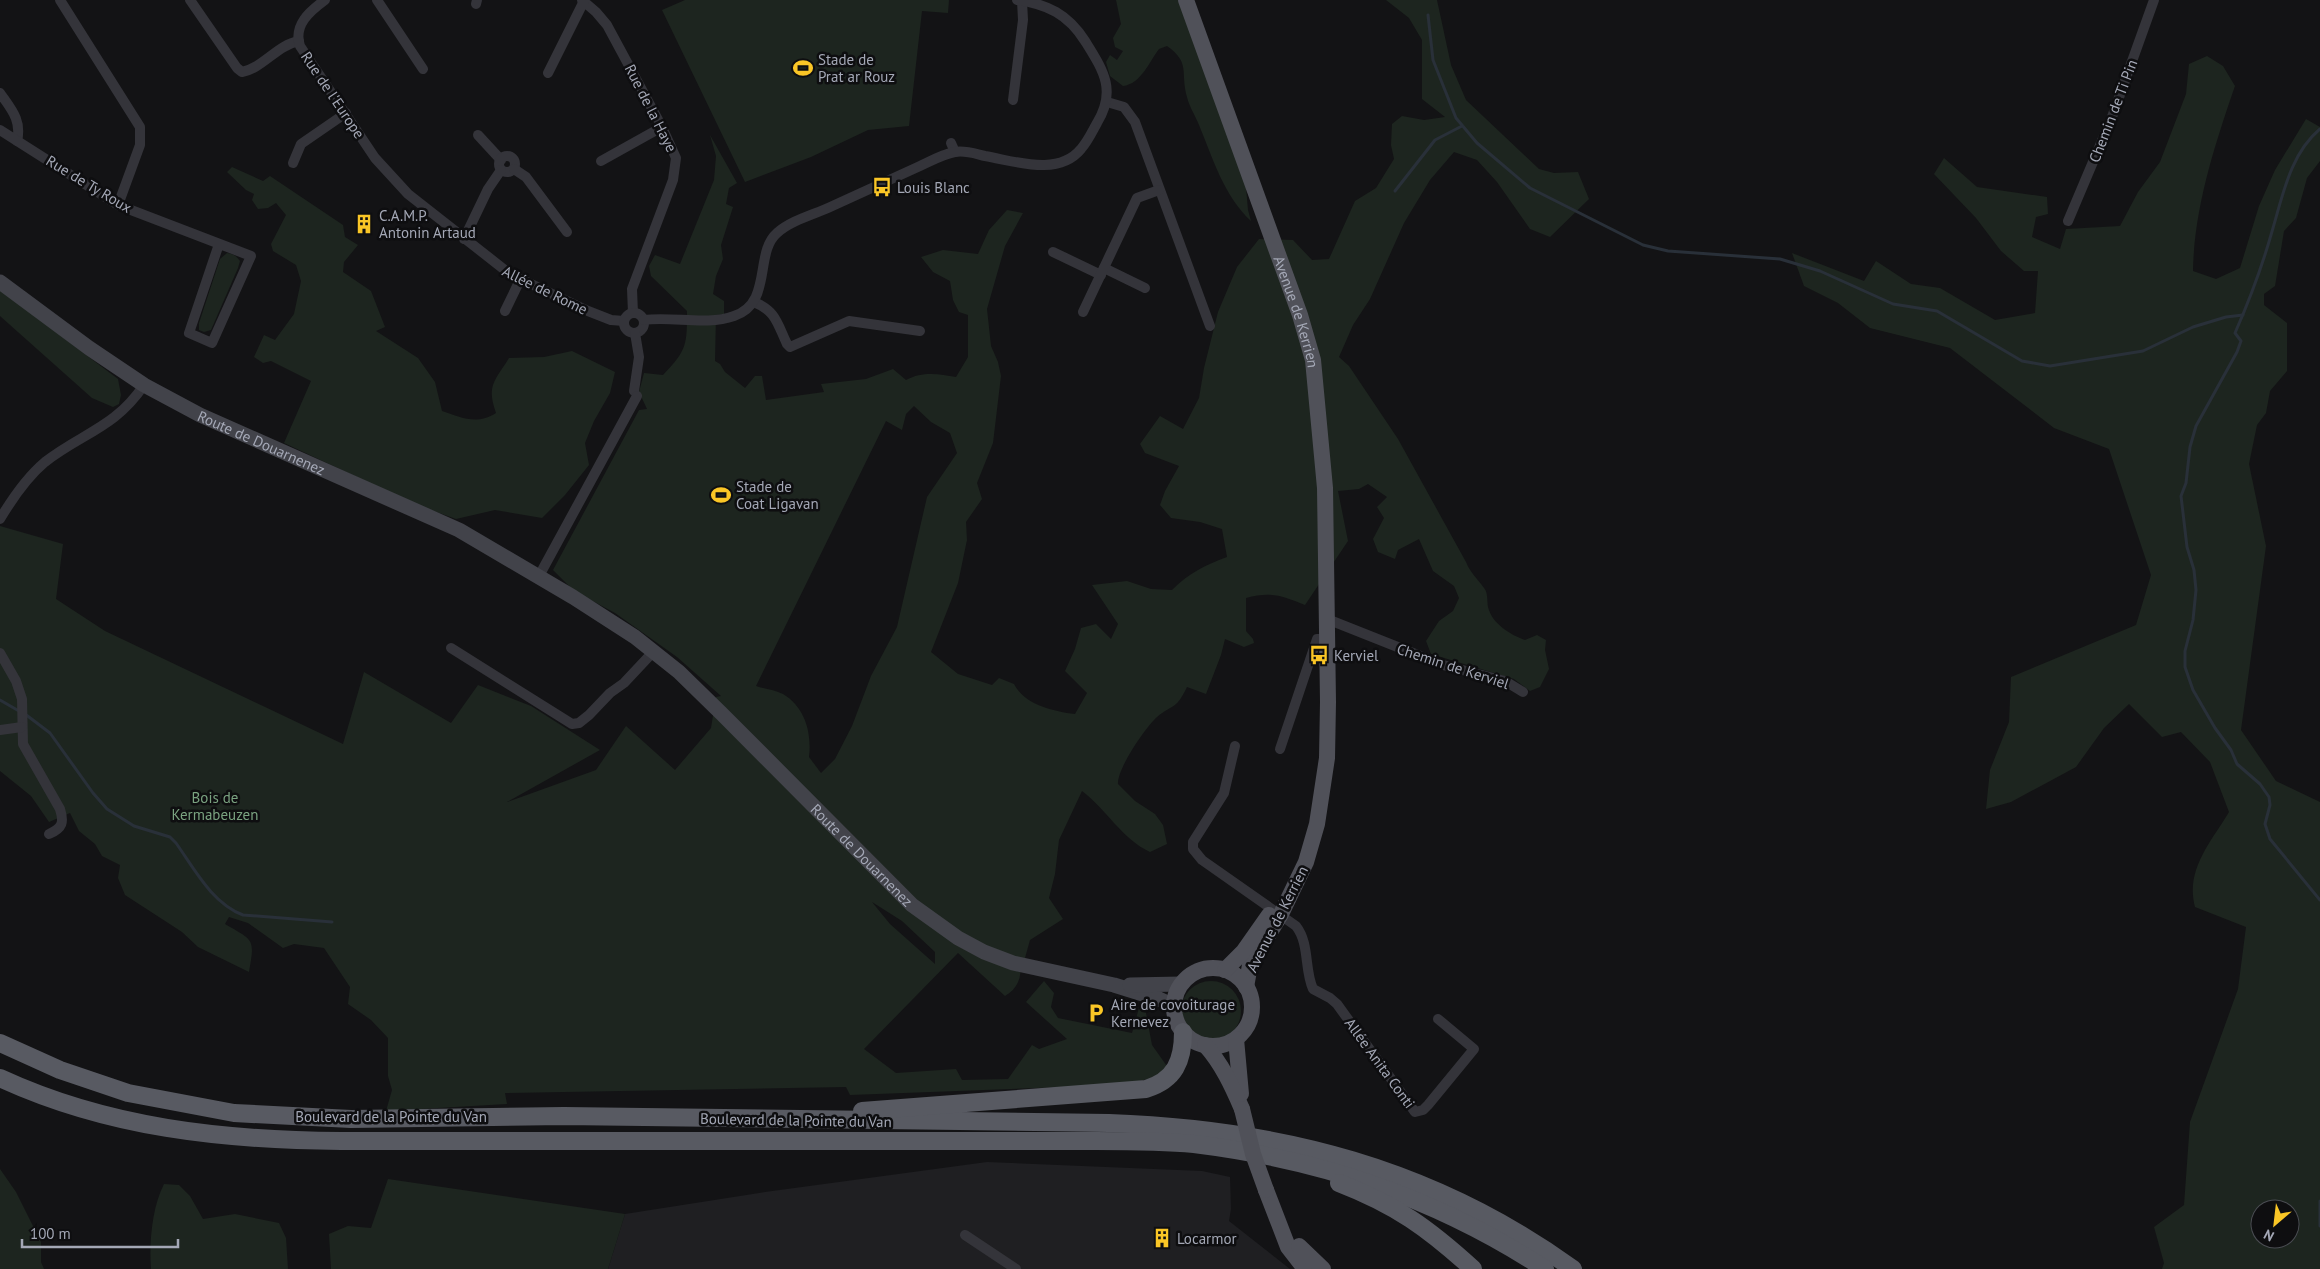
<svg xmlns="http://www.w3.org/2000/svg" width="2320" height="1269" font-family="'PT Sans',sans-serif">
  <rect width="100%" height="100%" fill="#131315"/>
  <!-- built -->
  <path fill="#1f1f22" d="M 987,1162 L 1202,1171 L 1230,1177 L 1231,1209 L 1229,1221 L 1290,1269 L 608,1269 L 625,1214 L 765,1192 Z"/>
  <!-- green -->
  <g fill="#1d251f" fill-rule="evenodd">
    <path d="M 685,0 L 949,0 L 948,13 L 922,11 L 909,126 L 868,130 L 811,157 L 745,182 L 662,10 Z"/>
    <path d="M 1116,0 L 1180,0 L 1245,176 L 1248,210 L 1251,221 C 1224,196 1213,159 1199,125 C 1195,115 1189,106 1187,97 C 1180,72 1191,63 1167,46 L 1159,49 C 1149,62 1141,84 1123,86 L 1110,76 L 1106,62 L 1110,55 L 1117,60 L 1123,51 L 1115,47 L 1113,38 L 1121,24 Z"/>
    <path d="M 1386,0 L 1437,0 L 1451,65 L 1466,100 L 1539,169 L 1554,173 L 1578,172 L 1589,199 L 1550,237 L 1530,229 L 1497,182 L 1477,160 L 1454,152 L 1430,180 L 1404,223 L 1370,299 L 1353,325 L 1339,357 L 1349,366 L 1398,439 L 1466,562 C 1471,574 1477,578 1484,588 C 1488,592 1487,601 1488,607 C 1492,624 1511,635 1525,640 L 1537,635 L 1546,640 L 1545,650 L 1549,669 L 1540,687 L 1530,691 L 1514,679 L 1431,654 L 1426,641 L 1439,621 L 1453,611 L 1459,598 L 1454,586 L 1433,571 L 1419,539 L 1398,550 L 1395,559 L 1378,552 L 1373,539 L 1384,518 L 1377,507 L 1387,497 L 1368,484 L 1359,489 L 1338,491 L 1348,541 L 1305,605 C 1282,596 1271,591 1246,598 L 1246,631 L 1253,639 L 1254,643 L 1244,647 L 1225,639 L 1221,655 L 1206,694 L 1187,687 C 1176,710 1174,703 1157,717 C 1145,728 1117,769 1118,784 L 1135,801 L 1155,814 L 1163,825 L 1167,844 L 1150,852 C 1122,839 1106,809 1082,791 L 1059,840 L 1055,874 L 1049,898 L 1063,919 L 1030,940 L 1025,958 L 1020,961 C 1022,976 1019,988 1005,996 L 958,953 L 864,1049 L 896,1073 L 956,1069 L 962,1080 L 1008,1079 L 1032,1045 L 1039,1049 L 1067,1039 L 1026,1002 L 1044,981 L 1054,993 L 1051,1007 L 1058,1018 L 1132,1033 L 1139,1008 L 1145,1008 L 1152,1045 L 1169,1069 C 1146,1084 1120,1084 1093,1086 L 850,1095 L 846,1087 L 505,1093 L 507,1104 L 386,1111 L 392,1090 L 388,1076 L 388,1038 L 371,1020 L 348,1004 L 350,987 L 324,948 L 294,944 L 283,948 L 248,923 L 229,917 L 225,924 C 254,941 255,938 249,972 L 198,947 L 182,932 L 125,895 L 118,878 L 120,865 L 102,856 L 95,844 L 79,831 L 70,813 L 49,822 L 31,796 L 0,771 L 0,526 L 63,544 L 56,599 L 105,631 L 343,744 L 364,672 L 451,723 L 478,685 L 531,706 L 600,750 L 507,802 L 596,770 L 626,726 L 675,770 L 711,728 L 716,697 L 721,696 L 677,657 L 615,613 L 574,591 L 553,570 L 639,410 L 647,409 L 639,392 L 644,373 L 663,375 C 687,350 687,345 687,311 L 651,276 L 649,266 L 655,255 L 680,264 L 714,180 L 716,156 L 710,135 L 737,183 L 729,188 L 726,204 L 733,207 L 721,245 L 723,259 L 716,276 L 713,294 L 724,301 L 724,314 L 716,315 L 715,361 L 720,364 L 725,372 L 745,388 L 755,376 L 762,376 L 766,400 L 824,392 L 821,384 L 866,379 L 893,369 L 906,380 C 923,371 939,374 956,377 L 968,357 L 968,315 L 959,312 L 953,300 L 950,281 L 933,272 L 921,257 L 943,250 L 978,254 L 989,230 L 1007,210 L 1023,213 L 1005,246 L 987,309 L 991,346 L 998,362 L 1001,376 L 993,443 L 977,483 L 982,499 L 966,522 L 967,540 L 958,583 L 931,652 L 958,674 L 992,685 L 999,678 L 1014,684 C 1025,705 1053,711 1075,714 L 1087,693 L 1065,671 L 1075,649 L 1081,628 L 1096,624 L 1111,639 L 1118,624 L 1092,585 L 1127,581 L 1151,589 L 1172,590 C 1189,573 1205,565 1227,557 L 1222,529 L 1200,522 L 1171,518 L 1160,505 L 1165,491 L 1179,466 L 1145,453 L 1140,444 L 1160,416 L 1183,429 L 1199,398 L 1204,368 L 1218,312 L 1237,267 L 1259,239 L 1293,240 L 1312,260 L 1329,259 L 1355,201 L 1376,188 L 1394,159 L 1391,145 L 1392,124 L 1402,116 L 1424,120 L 1445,117 L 1422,99 L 1422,40 L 1409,18 ZM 914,406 L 931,422 L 950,433 L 957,453 L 927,497 L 897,627 L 871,676 L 852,726 L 835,759 L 821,773 L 809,757 C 812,733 805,707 783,694 C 775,690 764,689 756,686 L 886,421 L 902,430 L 906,414 ZM 872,902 L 902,921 L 935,952 L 935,964 L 890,924 Z"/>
    <path d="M 2207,56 L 2223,66 L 2235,86 C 2215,144 2194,208 2193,271 L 2216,279 L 2240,268 L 2259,206 L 2275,170 L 2306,119 L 2320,127 L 2320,161 L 2307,178 L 2296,218 L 2284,231 L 2275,286 L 2264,294 L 2264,305 L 2287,323 L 2287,371 L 2270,391 L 2266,413 L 2257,425 L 2249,464 L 2266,546 L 2241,730 L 2276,781 L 2320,802 L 2320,1269 L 2162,1269 L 2164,1263 L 2154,1227 L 2184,1205 L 2190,1122 L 2238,989 L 2246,927 L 2195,907 C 2185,870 2211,842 2229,812 L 2210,762 L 2181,732 L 2162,737 L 2129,704 L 2104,728 L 2076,767 L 2011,802 L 1986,809 L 1990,770 L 2009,722 L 2011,677 L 2136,625 L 2151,575 L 2109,449 L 2054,428 L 1950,348 L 1870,328 L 1838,303 L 1804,286 L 1792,253 L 1864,281 L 1876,261 L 1911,284 L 1940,288 L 1995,320 L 2035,313 L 2038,271 L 2024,271 L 2001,251 L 1976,218 L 1934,174 L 1944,158 L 1977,187 L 2047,197 L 2048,214 L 2036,217 L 2032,237 L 2060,249 L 2066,229 L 2120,226 L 2138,192 L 2160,162 L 2186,94 L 2189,64 ZM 2260,1209 L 2290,1209 L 2290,1239 L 2260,1239 Z"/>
    <path d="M 232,167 L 263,181 L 270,176 L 343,225 L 345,237 L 358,245 L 344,262 L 343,272 L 371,291 L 385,327 L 376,331 L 418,358 L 435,382 L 442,411 C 462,418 477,425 496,413 C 486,385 495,381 509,358 L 544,357 L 572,351 L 615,372 L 610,393 L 594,421 L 585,443 L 589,465 L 565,495 L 542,518 L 495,510 L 456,519 L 417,505 L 284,443 L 311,381 L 271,361 L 263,363 L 254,357 L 264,335 L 275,340 L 294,314 L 301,281 L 296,265 L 273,251 L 271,244 L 286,215 L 276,203 L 268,208 L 258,209 L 252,200 L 254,194 L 246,190 L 227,172 Z"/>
    <path d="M 227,253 C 234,254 236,256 240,261 L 238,268 L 211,330 L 204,332 L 199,330 L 199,323 L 220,259 Z"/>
    <path d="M 0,290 L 118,379 L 121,395 L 119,404 L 113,407 L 92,398 L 0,316 Z"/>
    <circle cx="1211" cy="1011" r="30"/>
    <path d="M 0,1169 L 16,1192 L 41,1242 L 41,1262 L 44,1269 L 0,1269 Z"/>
    <path d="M 388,1179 L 625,1214 L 608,1269 L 331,1269 L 329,1234 L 348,1226 L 371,1228 Z"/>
    <path d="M 164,1184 L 179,1185 L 190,1196 L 203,1219 L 235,1214 L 279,1223 L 286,1238 L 288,1269 L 151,1269 C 149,1243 152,1207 164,1184 Z"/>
  </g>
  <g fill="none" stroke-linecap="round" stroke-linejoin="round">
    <!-- stream -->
    <g stroke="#293039" stroke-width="3">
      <path d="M 1428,15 L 1433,60 L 1456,118 L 1477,143 L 1530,188 L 1643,245 L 1668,251 L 1780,259 L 1820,271 L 1893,304 L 1937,311 L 2022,361 L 2050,366 L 2143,351 L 2193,327 L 2226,317 L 2243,315"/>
      <path d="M 2320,129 C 2291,153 2283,194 2273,228 C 2263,264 2250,299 2235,333 L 2241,341 L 2237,352 L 2196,426 L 2190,447 L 2186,483 L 2181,496 L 2187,547 L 2194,570 L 2196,590 L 2193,620 L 2185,651 L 2185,667 L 2193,690 L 2215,728 L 2231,750 L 2237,764 L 2260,784 L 2269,797 L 2270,805 L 2265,824 L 2270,839 L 2320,900"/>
      <path d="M 1395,191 L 1435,140 L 1462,126"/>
      <path d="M 0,700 L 19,711"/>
      <path d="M 25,714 L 50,733 L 93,793 L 107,809 L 134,826 L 170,837 L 176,843 C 195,870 212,903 243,915 L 332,922"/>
      <path d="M 2320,1226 L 2320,1201"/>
    </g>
    <!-- minor -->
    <g stroke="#34343a" stroke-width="10">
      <path d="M 60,0 L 140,127 L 140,145 L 118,205"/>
      <path d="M 190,0 L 237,68 L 242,72 C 263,68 277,45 299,41"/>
      <path d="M 325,0 C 310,11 293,25 300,46 L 375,158 L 408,194 L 510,274 L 588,311 L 611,320 L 624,321"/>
      <path d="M 377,0 L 423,69"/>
      <path d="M 582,0 L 596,12 L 607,25 L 662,127 L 676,158 L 673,180 L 632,289 L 633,313"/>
      <path d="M 476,4 L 477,0"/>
      <path d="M 548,73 L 584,1"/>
      <path d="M 0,93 C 11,109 22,120 17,141"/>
      <path d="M 1013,100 L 1023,20 L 1022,1"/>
      <path d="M 1107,102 L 1124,107 L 1135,122 L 1210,326"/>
      <path d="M 0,130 L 118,205 L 251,256 L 212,343 L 189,333 L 219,244"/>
      <path d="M 478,135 L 501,160"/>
      <path d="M 951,143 L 955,152"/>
      <circle cx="507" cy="164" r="8"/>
      <path d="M 601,161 L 662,127"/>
      <path d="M 293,163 L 301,144 L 346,113"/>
      <path d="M 514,169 L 526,177 L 567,232"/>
      <path d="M 2068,221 L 2112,117 L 2154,0"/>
      <path d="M 464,239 L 488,189 L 501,170"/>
      <path d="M 1053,252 L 1101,275"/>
      <path d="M 1104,268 L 1145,288"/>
      <path d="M 754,302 C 776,311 777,323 787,344 L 790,347 L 849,321 L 920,331"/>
      <path d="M 505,311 L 520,280"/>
      <path d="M 1083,312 L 1137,198 L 1159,190"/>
      <circle cx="634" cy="323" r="10"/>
      <path d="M 644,320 C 673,316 706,326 734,316 C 773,303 754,253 777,233 C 790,221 812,215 828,208 C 858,194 889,180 920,166 C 931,161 943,154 955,152 C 965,150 976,154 985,156 C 1015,161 1058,177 1081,149 C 1088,141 1092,132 1097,123 C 1117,90 1103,70 1085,41 C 1068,14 1047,4 1017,0"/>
      <path d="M 634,391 L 639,357 L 635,333"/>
      <path d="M 0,519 C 12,499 27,477 45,462 C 82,433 115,428 144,385"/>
      <path d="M 539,576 L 637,396"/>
      <path d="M 1327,619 L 1443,665 L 1505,681 L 1523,692"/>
      <path d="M 451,648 L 572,724 L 579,723 L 589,715 L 610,693 L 624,683 L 654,651"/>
      <path d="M 0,653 L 16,681 L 22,699 L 23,744 L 60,809 C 64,822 63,828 49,834"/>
      <path d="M 0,730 L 22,727"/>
      <path d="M 1235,746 L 1224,793 L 1193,842 L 1193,849 L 1202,860 L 1296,926 C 1310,944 1304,969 1313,989 L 1330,998 L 1337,1004 L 1415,1112 L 1423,1110 L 1428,1105 L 1474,1049 L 1438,1019"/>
      <path d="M 1280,749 L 1317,639 L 1327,639"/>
      <path d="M 965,1235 L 1016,1269"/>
    </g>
    <!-- secondary -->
    <g stroke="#42434a" stroke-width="15">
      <path id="s1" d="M 0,282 L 89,348 L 144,385 L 200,415 L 459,530 L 573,597 L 635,637 L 679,672 L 722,714 L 912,905 L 958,938 L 984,952 L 1013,963 L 1114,985 L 1159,999 L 1174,1006"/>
      <path d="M 1130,985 L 1181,984"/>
    </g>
    <!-- primary -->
    <g stroke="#505159" stroke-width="16">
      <path id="s2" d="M 1186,0 L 1300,315 L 1313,360 L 1325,488 L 1328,702 L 1327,758 L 1317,824 L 1306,862 L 1281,914 L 1250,965 L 1246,987"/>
      <circle cx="1213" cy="1007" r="39"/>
      <path d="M 1225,970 L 1243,952 L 1269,915"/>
      <path d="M 1236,1039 L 1241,1094"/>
      <path d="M 1205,1045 C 1222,1064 1232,1086 1242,1109"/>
      <path d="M 1266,1190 L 1288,1247 L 1305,1269"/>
      <path d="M 1299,1246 L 1323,1269"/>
    </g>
    <!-- trunk -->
    <g stroke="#585a62" stroke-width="18">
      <path d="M 0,1043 L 60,1070 L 128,1093 L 234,1113 L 351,1119 L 564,1116 L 1109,1123 C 1280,1129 1433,1168 1573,1269"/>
      <path d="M 0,1078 C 108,1128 223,1140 341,1141 L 1096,1141 C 1129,1141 1162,1141 1194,1144 C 1323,1160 1436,1198 1545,1269"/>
      <path d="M 862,1111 L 1146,1089 C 1175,1080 1183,1061 1183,1032"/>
      <path d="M 1339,1183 C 1396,1205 1428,1228 1473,1269"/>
    </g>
    <!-- primary-bridge -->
    <path stroke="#505159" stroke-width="16" d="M 1242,1109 L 1253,1154 L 1266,1190"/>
  </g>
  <!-- icons -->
  <defs>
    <symbol id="stadium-bare" viewBox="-9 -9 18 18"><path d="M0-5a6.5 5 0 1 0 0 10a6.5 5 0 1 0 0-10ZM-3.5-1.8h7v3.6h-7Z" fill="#fac626" stroke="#0e0e10" stroke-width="2.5" paint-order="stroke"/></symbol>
    <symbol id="bus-bare" viewBox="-9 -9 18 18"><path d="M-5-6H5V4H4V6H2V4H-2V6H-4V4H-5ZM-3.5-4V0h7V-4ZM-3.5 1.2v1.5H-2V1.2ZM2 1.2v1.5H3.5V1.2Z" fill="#fac626" stroke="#0e0e10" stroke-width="2.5" paint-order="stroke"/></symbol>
    <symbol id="building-bare" viewBox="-9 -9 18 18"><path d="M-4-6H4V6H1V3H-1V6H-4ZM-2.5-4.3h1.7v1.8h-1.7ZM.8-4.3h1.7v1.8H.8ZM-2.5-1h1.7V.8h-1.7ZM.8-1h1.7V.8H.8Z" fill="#fac626" stroke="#0e0e10" stroke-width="2.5" paint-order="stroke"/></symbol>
    <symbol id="parking-bare" viewBox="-9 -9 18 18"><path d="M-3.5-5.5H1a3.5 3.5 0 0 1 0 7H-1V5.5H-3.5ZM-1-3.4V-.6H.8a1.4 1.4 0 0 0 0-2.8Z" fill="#fac626" stroke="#0e0e10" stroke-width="2.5" paint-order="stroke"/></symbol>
  </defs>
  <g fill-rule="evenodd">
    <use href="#stadium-bare" x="789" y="54" width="28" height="28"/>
    <use href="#bus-bare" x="868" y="173" width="28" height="28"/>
    <use href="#building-bare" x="350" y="210" width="28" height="28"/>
    <use href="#stadium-bare" x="707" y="481" width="28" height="28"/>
    <use href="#bus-bare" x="1305" y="641" width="28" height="28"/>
    <use href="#parking-bare" x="1082" y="999" width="28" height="28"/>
    <use href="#building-bare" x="1148" y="1224" width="28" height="28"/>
  </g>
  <g text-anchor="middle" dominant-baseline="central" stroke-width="5" stroke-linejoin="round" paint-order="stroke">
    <!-- poi labels -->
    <g font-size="15" fill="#a4a8b6" stroke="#0e0e10" text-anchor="start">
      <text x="818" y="59">Stade de<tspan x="818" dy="17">Prat ar Rouz</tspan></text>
      <text x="897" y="187">Louis Blanc</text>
      <text x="379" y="215">C.A.M.P.<tspan x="379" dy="17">Antonin Artaud</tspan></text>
      <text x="736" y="486">Stade de<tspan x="736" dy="17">Coat Ligavan</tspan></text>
      <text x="1334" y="655">Kerviel</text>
      <text x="1111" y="1004">Aire de covoiturage<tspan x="1111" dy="17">Kernevez</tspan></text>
      <text x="1177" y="1238">Locarmor</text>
    </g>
    <!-- street labels -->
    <g font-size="15" fill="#a4a8b6" stroke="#0e0e10">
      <text transform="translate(333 95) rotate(56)">Rue de l'Europe</text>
      <text transform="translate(651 108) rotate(63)">Rue de la Haye</text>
      <text transform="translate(2113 111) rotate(-69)">Chemin de Ti Pin</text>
      <text transform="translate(89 184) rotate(31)">Rue de Ty Roux</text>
      <text transform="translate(545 290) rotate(26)">Allée de Rome</text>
      <text stroke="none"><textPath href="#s2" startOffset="331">Avenue de Kerrien</textPath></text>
      <text stroke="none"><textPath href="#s1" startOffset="308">Route de Douarnenez</textPath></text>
      <text transform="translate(1453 666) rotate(18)">Chemin de Kerviel</text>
      <text stroke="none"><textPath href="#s1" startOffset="1045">Route de Douarnenez</textPath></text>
      <text transform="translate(1277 919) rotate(-63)">Avenue de Kerrien</text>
      <text transform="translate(1380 1063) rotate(54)">Allée Anita Conti</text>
      <text x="391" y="1116">Boulevard de la Pointe du Van</text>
      <text transform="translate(796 1120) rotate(1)">Boulevard de la Pointe du Van</text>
    </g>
    <!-- park labels -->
    <g font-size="15" fill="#7aa280" stroke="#0e0e10">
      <text x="215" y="797">Bois de<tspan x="215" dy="17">Kermabeuzen</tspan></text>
    </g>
  </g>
  <!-- north arrow -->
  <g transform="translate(2275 1224) rotate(208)"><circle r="24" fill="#0e0e10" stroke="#4a4c52"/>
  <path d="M0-4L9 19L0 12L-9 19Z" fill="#fac626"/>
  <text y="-8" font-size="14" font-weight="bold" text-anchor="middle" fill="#a4a8b6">N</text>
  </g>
  <!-- scale -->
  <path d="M22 1239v8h156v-8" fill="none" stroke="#a4a8b6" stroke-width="2.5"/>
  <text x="30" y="1239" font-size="15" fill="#a4a8b6" stroke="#0e0e10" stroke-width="4" paint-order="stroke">100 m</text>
</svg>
